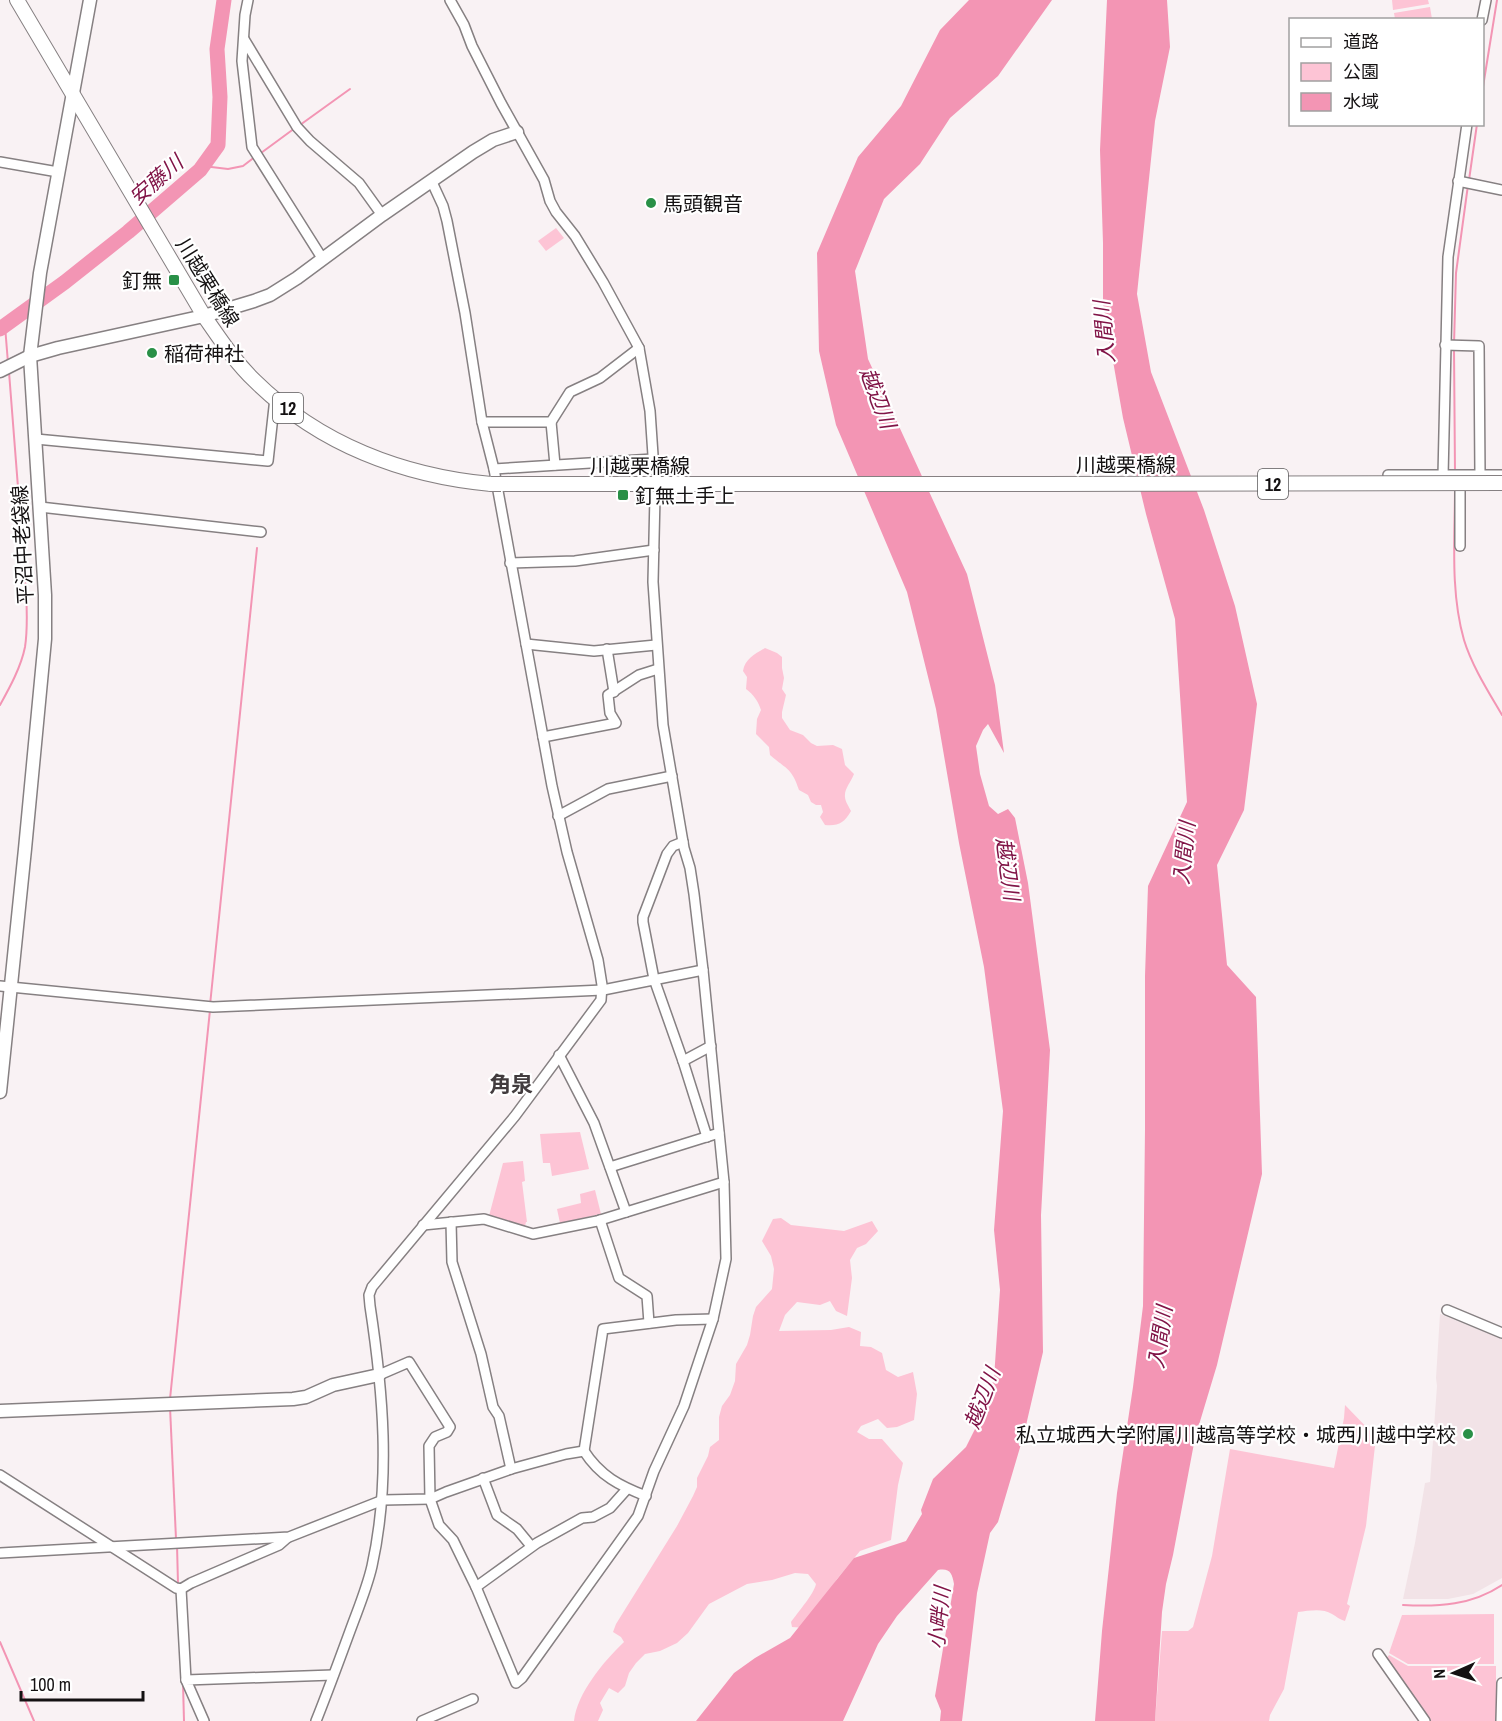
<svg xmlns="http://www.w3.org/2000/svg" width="1502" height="1721" font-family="'Archivo Narrow','Noto Sans JP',sans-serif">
  <rect width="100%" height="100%" fill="#f9f2f4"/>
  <!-- built -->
  <path fill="#f2e3e7" d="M 1440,1314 L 1502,1339 L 1502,1578 L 1473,1594 L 1448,1599 L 1403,1599 L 1415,1543 L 1425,1483 L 1430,1482 L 1437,1386 L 1436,1378 Z"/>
  <!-- green -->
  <g fill="#fdc4d5">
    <path d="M 1392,0 L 1428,0 L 1429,4 L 1393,10 Z"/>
    <path d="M 1430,7 L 1432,19 L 1395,19 L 1394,13 Z"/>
    <path d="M 556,228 L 564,238 L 546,251 L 538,241 Z"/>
    <path d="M 765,648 L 777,653 L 782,657 L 782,668 L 784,678 L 782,689 L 786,695 L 782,712 L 782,718 L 790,730 L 803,735 L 811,743 L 817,746 L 833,745 L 842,749 L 845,765 L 854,774 C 851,782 844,789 845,797 C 845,801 849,807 851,811 C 844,823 839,826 825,825 L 820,817 L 823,812 L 821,805 L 816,805 L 811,802 L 808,795 L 799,790 C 792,768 786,769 770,755 L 769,747 L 756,734 L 757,719 L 761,710 C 758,701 754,695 746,689 L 747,677 L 743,671 C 745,659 755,654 765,648 Z"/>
    <path d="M 580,1132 L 589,1169 L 552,1176 L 550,1163 L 543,1163 L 540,1134 Z"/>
    <path d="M 523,1161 L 525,1181 L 522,1182 L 527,1222 L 526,1222 L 525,1226 L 489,1216 L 503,1163 Z"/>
    <path d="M 595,1190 L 601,1214 L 560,1223 L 557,1209 L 581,1203 L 580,1194 Z"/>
    <path d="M 781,1218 L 791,1225 L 844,1231 L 872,1221 L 878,1231 L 866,1244 L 857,1248 L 850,1260 L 852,1278 L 847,1316 L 836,1311 L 830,1301 L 820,1305 L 797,1302 L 785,1315 L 779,1331 L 831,1330 L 849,1327 L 861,1332 L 860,1346 L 871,1347 L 882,1353 L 886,1370 L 898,1377 L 913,1372 L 917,1394 L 914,1420 L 897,1427 L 887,1428 L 878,1419 L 861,1426 L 857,1432 L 869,1439 L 882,1439 L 903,1463 L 898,1485 L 891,1540 L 860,1551 L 837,1579 L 806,1628 L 792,1627 L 791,1622 C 798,1612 814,1594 816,1584 L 808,1574 L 795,1573 L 772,1580 L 747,1584 L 709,1604 L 688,1633 L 677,1643 L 660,1651 L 645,1654 L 636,1663 L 629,1673 L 625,1686 L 618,1693 L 609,1688 L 600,1703 L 603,1710 L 598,1721 L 574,1721 C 577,1693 604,1661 624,1642 L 621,1637 L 613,1632 L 616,1624 L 677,1526 L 693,1496 L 697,1487 L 697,1478 L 708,1456 L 710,1447 L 719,1440 L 719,1417 L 722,1406 L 730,1395 L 735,1381 L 736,1364 L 747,1345 L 750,1335 L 753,1316 L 756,1307 L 772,1289 L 774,1269 L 771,1256 L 762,1241 L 773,1219 Z"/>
    <path d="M 1345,1405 L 1376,1437 L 1366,1526 L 1347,1604 L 1350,1606 L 1345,1621 C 1339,1619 1337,1617 1332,1614 C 1322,1608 1309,1611 1298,1612 L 1284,1689 L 1270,1715 L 1269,1721 L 1155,1721 L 1162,1631 L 1188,1631 L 1193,1627 L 1212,1556 L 1230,1449 L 1334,1468 L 1344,1418 Z"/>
    <path d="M 1494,1614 L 1494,1664 L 1408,1664 L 1389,1653 L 1402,1615 Z"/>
    <path d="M 1389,1655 L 1408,1666 L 1496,1666 L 1496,1721 L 1429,1721 L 1386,1659 Z"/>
  </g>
  <!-- water -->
  <g fill="#f395b4">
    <path d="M 969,0 L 1052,0 L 998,76 L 950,118 L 920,164 L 884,199 L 855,271 L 868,359 L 967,574 L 995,685 L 1004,753 L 988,724 L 983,730 L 976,746 L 980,774 L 989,806 L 998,814 L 1008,809 L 1015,818 L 1028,883 L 1050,1050 L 1041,1215 L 1043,1352 L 1024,1434 L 998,1522 L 990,1533 L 977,1593 L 962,1721 L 940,1721 L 941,1711 L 935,1696 L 954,1584 C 952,1573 950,1568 938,1570 L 897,1616 L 878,1644 L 843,1721 L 696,1721 L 734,1673 L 755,1658 L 790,1638 L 854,1558 L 906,1541 L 922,1514 L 921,1510 L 933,1479 L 966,1447 L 981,1417 L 994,1378 L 1000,1290 L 994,1230 L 1003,1111 L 984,967 L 959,843 L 936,709 L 907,592 L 836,425 L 819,351 L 817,253 L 858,157 L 901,106 L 940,30 Z"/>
    <path d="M 1107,0 L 1167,0 L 1170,47 L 1155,121 L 1137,294 L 1151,372 L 1204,510 L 1235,606 L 1257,704 L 1244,810 L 1217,865 L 1227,965 L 1256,997 L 1262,1174 L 1217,1365 L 1195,1438 L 1173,1555 L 1166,1584 L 1162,1612 L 1155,1721 L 1095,1721 L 1102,1631 L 1117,1493 L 1133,1387 L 1143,1306 L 1145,1129 L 1145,976 L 1148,886 L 1187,802 L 1175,619 L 1146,514 L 1123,418 L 1103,304 L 1103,243 L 1100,150 Z"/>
  </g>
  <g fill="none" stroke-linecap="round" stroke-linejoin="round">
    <!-- stream -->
    <g stroke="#f395b4" stroke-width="2">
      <path d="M 1482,93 L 1497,0"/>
      <path d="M 300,125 L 350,89"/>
      <path d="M 261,153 L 295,128"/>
      <path d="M 203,166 L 228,169 L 243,166 L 256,156"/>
      <path d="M 1469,180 L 1477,124"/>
      <path d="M 5,326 L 8,363"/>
      <path d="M 1454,344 L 1456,273 L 1468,185"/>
      <path d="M 1454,349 L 1455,473"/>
      <path d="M 1455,487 C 1455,538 1450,591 1464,640 C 1472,666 1488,691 1502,715"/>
      <path d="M 0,705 C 10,687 21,667 25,647 C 28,628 27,609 26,590 L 9,372"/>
      <path d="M 210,1005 L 257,548"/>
      <path d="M 170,1399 L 210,1010"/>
      <path d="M 170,1407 L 176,1539"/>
      <path d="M 177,1545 L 178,1584"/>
      <path d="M 1403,1605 C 1439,1607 1472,1605 1502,1585"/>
      <path d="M 0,1642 L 34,1721"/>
      <path d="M 183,1683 L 184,1721"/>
    </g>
    <!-- river -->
    <path stroke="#f395b4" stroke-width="15" d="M 0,329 L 65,282 L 128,232 L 200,170 L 218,145 L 220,97 L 217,49 L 224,0"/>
    <defs>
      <g id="street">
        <path d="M 248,0 L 245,15 L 242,61 L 252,147 L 322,258"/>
        <path d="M 450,0 L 464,25 L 472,46 L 501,103 L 544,180 L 550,201 L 556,212 L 575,236 L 603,282 L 639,348 L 650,411 L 654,470"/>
        <path d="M 1482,20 L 1486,0"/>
        <path d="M 244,39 L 297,127 L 310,141 L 359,183 L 382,215"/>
        <path d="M 0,162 L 58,172"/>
        <path d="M 1458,181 L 1502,190"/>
        <path d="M 1445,345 L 1479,346 L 1480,475"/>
        <path d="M 482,422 L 551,422 L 570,392 L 600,378 L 639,348"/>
        <path d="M 551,422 L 555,465"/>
        <path d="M 36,439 L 268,461 L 275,398"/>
        <path d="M 494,469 L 653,459"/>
        <path d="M 1388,475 L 1502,475"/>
        <path d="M 1443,476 L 1448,257 L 1467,124"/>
        <path d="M 40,507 L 261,532"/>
        <path d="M 1460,546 L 1460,478"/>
        <path d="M 510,563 L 575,561 L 654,550"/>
        <path d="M 526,644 L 594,651 L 656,645"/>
        <path d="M 607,649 L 614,692"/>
        <path d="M 543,737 L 616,723 L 610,713 L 608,695 L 639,675 L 658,669"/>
        <path d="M 558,816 L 608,789 L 672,776"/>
        <path d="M 683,842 L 673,846 L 667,854 L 643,917 L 643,922 L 654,979 L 683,1061 L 707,1137"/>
        <path d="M 0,986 L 213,1007 L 603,990 L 703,970"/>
        <path d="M 559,1055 L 594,1123 L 626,1212"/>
        <path d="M 683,1061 L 711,1046"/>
        <path d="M 610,1167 L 719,1133"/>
        <path d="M 600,1220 L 619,1278 L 647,1296 L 649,1323"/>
        <path d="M 451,1222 L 452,1262 L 481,1354 L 493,1407 L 499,1416 L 511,1469"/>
        <path d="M 423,1225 L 484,1219 L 533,1234 L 597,1221 L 724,1182"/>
        <path d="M 1447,1310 L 1502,1333"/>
        <path d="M 379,1375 L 409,1362 L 450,1427 L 447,1432 L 435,1437 L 429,1446 L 430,1499 L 439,1525 L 453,1540 L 476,1587 L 516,1683 L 522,1678 L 638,1516 L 654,1471 L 684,1406 L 713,1319 L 726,1259 L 724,1182 L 703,970 L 694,894 L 690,868 L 684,848 L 663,725 L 653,582 L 655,496"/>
        <path d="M 584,1451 L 603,1329 L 676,1320 L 713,1319"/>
        <path d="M 0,1475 L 176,1588 L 181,1589"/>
        <path d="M 483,1478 L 497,1515 L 517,1529 L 531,1546"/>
        <path d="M 0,1553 L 289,1537 L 383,1500 L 430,1499 L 446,1492 L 511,1469 L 566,1454 L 584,1451 C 600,1476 620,1486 646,1496"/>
        <path d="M 476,1587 L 537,1543 L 582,1518 L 593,1517 L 610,1508 L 627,1489"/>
        <path d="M 181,1589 L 191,1583 L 279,1545 L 287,1538"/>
        <path d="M 181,1589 L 186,1680"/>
        <path d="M 1378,1654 L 1425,1721"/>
        <path d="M 204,1721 L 186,1680 L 333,1675"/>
        <path d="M 316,1721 C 328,1691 339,1661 350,1631 C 358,1609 367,1588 372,1566 C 391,1480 383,1391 370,1306 L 369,1295 L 372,1287 L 515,1116 L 601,1000 L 602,985 L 598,960 L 567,852 L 552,786 L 494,469 L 482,422 L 465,313 L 447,221 L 443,206 L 431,180"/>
        <path d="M 422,1721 L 473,1699"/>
        <path d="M 1501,1721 L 1502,1683"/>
      </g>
      <g id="secondary">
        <path d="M 0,371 L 30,356 L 58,348 L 204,316 L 254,301 L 270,295 L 297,278 L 382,215 L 473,152 L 493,140 L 517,132"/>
        <path d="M 0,1092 L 25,849 L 45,639 L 45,595 L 30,356 L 40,273 L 90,0"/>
        <path d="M 0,1411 L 293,1399 L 306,1397 L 333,1385 L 379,1375"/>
      </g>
      <g id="primary">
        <path d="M 17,0 L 204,316 C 220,339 235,362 255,381 C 319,444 403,476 491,484"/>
        <path d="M 501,484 L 1044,484"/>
      </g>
    </defs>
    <!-- street casing -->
    <use href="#street" stroke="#868082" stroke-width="12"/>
    <!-- secondary casing -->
    <use href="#secondary" stroke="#868082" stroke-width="15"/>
    <!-- primary casing -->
    <use href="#primary" stroke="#868082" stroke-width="16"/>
    <!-- street -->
    <use href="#street" stroke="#fff" stroke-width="9"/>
    <!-- secondary -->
    <use href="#secondary" stroke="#fff" stroke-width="12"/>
    <!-- primary -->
    <use href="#primary" stroke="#fff" stroke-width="14"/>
    <defs>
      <g id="primary-bridge">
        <path d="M 491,484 L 501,484"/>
        <path d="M 1044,484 L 1502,483"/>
      </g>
    </defs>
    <!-- primary-bridge casing -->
    <use href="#primary-bridge" stroke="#868082" stroke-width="16" stroke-linecap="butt"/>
    <!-- primary-bridge -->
    <use href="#primary-bridge" stroke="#fff" stroke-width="14"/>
  </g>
  <!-- markers -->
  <g fill="#299047" stroke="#fff" stroke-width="2">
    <circle cx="651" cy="203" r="6"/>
    <rect x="168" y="274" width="12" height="12" rx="3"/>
    <circle cx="152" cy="353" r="6"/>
    <rect x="617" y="489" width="12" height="12" rx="3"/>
    <circle cx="1468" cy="1434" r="6"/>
  </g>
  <g text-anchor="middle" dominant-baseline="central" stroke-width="4.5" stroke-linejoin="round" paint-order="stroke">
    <!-- shield labels -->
    <g fill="#fff" stroke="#5a5859" stroke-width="1.5">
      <rect x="273" y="393" width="30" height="30" rx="4.5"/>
      <rect x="1258" y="469" width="30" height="30" rx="4.5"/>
    </g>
    <g font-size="18" font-weight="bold" fill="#141112">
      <text x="288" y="408">12</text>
      <text x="1273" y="484">12</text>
    </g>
    <!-- poi labels -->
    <g font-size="20" fill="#141112" stroke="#fff" text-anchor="start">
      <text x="663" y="203">馬頭観音</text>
      <text x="162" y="280" text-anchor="end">釘無</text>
      <text x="164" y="353">稲荷神社</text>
      <text x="635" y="495">釘無土手上</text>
      <text x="1456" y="1434" text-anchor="end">私立城西大学附属川越高等学校・城西川越中学校</text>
    </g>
    <!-- street labels -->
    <g font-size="20" fill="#141112" stroke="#fff">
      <text transform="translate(208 282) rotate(58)">川越栗橋線</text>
      <text x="1126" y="464">川越栗橋線</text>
      <text x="640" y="465">川越栗橋線</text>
      <text transform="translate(22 545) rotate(-93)">平沼中老袋線</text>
    </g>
    <!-- water labels -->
    <g font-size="21" font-style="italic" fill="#811447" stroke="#fff">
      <text transform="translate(156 180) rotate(-41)">安藤川</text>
      <text transform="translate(1104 332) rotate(-95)">入間川</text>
      <text transform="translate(878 398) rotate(69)">越辺川</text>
      <text transform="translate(1184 853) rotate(-84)">入間川</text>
      <text transform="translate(1008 869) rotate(82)">越辺川</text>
      <text transform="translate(1160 1337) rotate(-82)">入間川</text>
      <text transform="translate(982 1398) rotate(-69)">越辺川</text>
      <text transform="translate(939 1618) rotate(-84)">小畔川</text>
    </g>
    <!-- quarter labels -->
    <g font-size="22" font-weight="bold" fill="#423c3e" stroke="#fff">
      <text x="511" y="1084">角泉</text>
    </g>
  </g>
  <!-- legend -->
  <rect x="1289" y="18" width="195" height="108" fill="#ffffff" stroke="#a1a0a0" stroke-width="1.5"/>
  <rect x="1301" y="38" width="30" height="9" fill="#ffffff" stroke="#a1a0a0" stroke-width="1.5"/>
  <text x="1343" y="48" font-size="18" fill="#141112">道路</text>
  <rect x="1301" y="63" width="30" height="18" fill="#fdc4d5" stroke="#a1a0a0" stroke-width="1.5"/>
  <text x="1343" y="78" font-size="18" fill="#141112">公園</text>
  <rect x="1301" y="93" width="30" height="18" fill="#f395b4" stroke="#a1a0a0" stroke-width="1.5"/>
  <text x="1343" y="108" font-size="18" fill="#141112">水域</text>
  <!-- north arrow -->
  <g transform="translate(1454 1673) rotate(267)" stroke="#ffffff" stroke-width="4.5" paint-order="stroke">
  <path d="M0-4.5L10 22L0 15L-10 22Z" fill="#141112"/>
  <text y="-9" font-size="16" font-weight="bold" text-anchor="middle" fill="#141112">N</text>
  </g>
  <!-- scale -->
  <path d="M21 1691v9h122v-9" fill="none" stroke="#141112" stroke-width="3"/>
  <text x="30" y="1691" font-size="18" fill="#141112" stroke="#ffffff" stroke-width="4.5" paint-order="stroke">100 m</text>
</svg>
